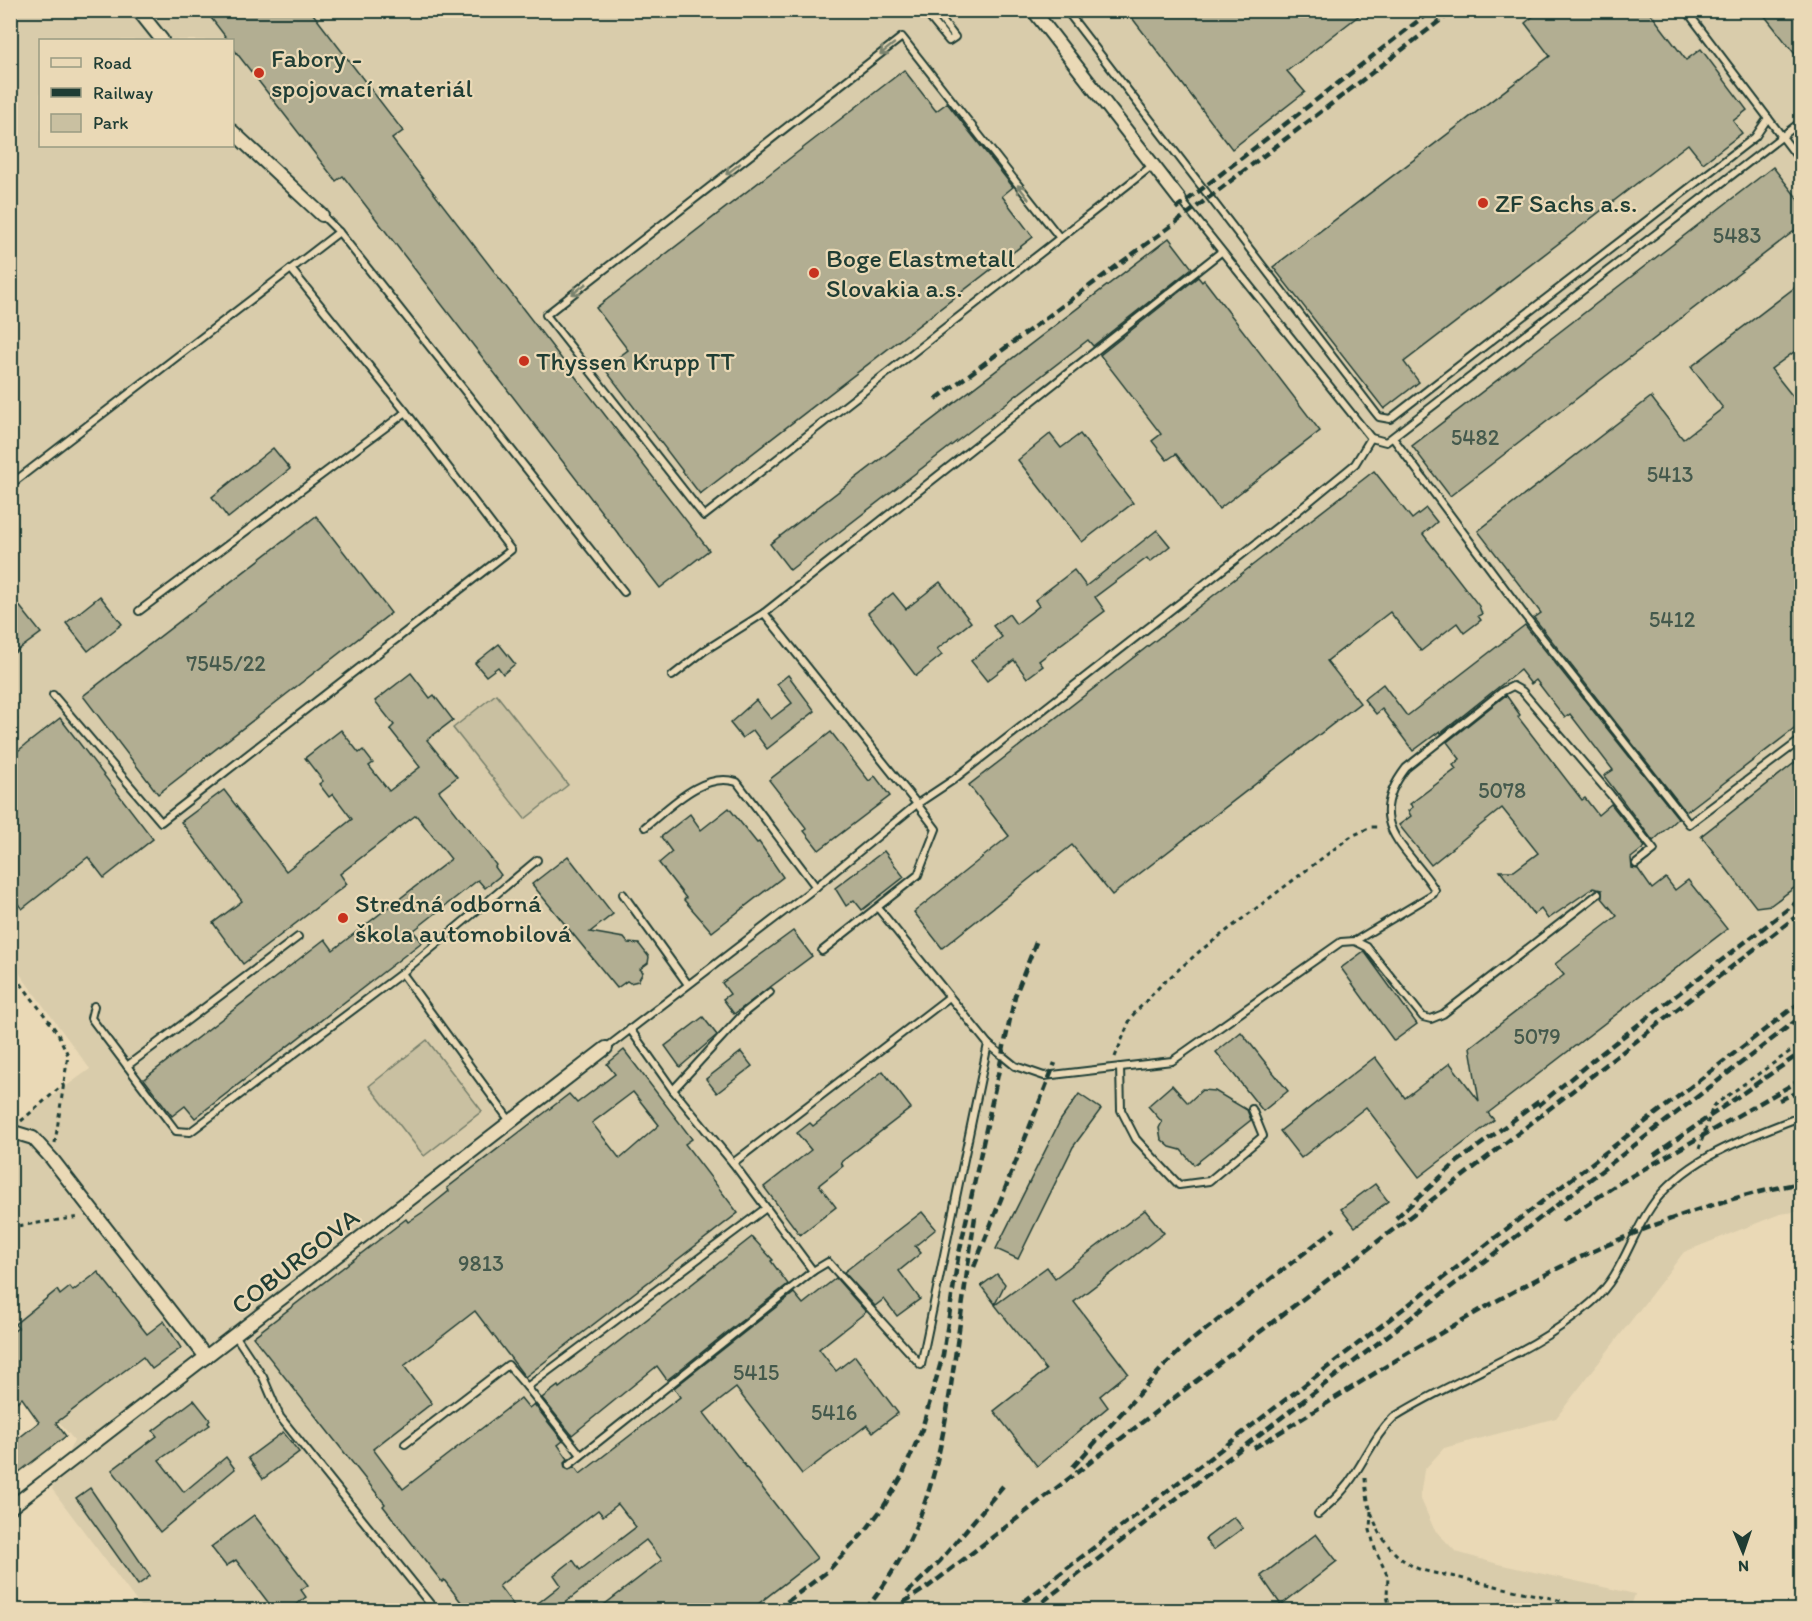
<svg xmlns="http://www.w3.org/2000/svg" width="1812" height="1621" font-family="Itim,sans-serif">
  <rect width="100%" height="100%" fill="#ead9b6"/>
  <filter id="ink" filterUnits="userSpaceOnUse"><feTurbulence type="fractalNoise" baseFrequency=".0167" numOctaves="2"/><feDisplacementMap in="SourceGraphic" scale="12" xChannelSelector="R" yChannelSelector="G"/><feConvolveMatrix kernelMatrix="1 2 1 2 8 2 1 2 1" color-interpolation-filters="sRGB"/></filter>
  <g filter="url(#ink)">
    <!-- built -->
    <path fill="#d9ccab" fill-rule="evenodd" d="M 11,11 L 1801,11 L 1801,1211 L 1780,1214 L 1684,1252 L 1556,1418 L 1444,1448 L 1424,1470 L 1420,1497 L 1434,1529 L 1456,1552 L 1498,1564 L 1635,1594 L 1630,1610 L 143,1610 L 52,1489 L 74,1440 L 11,1365 L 11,1126 L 90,1069 L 11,962 ZM 40,40 L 232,40 L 232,146 L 40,146 Z"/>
    <!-- green -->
    <g fill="#c9c0a1" stroke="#747e6a" stroke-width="1.5">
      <path d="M 496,694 L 568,785 L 525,819 L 453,728 Z"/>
      <path d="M 427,1040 L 482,1111 L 424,1156 L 369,1086 Z"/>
    </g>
    <!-- building -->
    <g fill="#b2ae92" stroke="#1f3d34" stroke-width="1.5" fill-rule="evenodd">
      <path d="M 205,10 L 310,10 L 403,131 L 392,139 L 709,550 L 660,588 L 343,176 L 336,181 L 232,47 L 232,40 L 228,40 Z"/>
      <path d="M 1126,10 L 1366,10 L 1287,71 L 1305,92 L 1232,149 Z"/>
      <path d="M 1541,10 L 1648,10 L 1686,60 L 1701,49 L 1747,110 L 1733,121 L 1742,133 L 1703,163 L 1688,144 L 1404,362 L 1419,382 L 1384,409 L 1273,267 L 1550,56 L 1525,23 Z"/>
      <path d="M 1760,10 L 1802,10 L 1802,63 Z"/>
      <path d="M 904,70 L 936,111 L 947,103 L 1013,187 L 1002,196 L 1033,237 L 700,494 L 604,368 L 628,350 L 596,308 Z"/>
      <path d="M 1773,167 L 1802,204 L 1802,225 L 1450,496 L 1412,446 Z"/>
      <path d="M 1169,238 L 1192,268 L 1093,346 L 1088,340 L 790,570 L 770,544 Z"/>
      <path d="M 1198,277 L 1202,282 L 1204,280 L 1320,431 L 1219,509 L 1176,454 L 1167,460 L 1152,441 L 1161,434 L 1100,355 Z"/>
      <path d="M 1802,282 L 1802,346 L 1771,369 L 1802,408 L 1802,723 L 1686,812 L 1534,618 L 1541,613 L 1478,531 L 1651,397 L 1683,439 L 1723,408 L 1691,367 Z"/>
      <path d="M 1050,434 L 1061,448 L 1080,434 L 1133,503 L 1082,542 L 1018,460 Z"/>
      <path d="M 273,448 L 290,469 L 228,518 L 212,497 Z"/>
      <path d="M 1374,471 L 1412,519 L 1426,508 L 1437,522 L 1423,534 L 1479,606 L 1482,614 L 1478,616 L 1481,620 L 1464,633 L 1457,623 L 1421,651 L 1390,612 L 1327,661 L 1360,703 L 1112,895 L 1072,845 L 942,948 L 914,912 L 1009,836 L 969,785 Z"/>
      <path d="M 316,516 L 391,613 L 158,794 L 83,696 Z"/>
      <path d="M 1157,530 L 1170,546 L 1150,562 L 1147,558 L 1095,597 L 1105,611 L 1039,661 L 1043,666 L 1027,678 L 1014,660 L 987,681 L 971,661 L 1002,637 L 993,626 L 1009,614 L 1016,624 L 1039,606 L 1035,600 L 1074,570 L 1086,586 Z"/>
      <path d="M 940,582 L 971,622 L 937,649 L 942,655 L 916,676 L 868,613 L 893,593 L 906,609 Z"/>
      <path d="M 10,594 L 41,633 L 10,656 Z"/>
      <path d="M 100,596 L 122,624 L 88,651 L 66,623 Z"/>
      <path d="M 1525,625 L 1678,818 L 1653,841 L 1604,776 L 1613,770 L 1570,714 L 1565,718 L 1536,680 L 1531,684 L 1520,670 L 1441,733 L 1440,731 L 1413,751 L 1382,709 L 1376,714 L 1364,699 L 1383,684 L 1407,716 Z"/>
      <path d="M 499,644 L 515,664 L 503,674 L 498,667 L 486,676 L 475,663 Z"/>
      <path d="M 411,673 L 430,698 L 434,695 L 453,720 L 427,740 L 457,777 L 439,791 L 496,865 L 495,867 L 501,875 L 485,888 L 478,880 L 413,931 L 422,942 L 195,1118 L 185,1106 L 172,1116 L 144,1079 L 325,939 L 333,950 L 451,859 L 416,815 L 340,874 L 347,884 L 243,964 L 213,923 L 242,901 L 181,822 L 224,790 L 286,871 L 352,819 L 333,794 L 329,797 L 319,784 L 323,781 L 305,758 L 341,730 L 359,753 L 363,750 L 373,763 L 369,766 L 389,791 L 420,767 L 390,729 L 394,725 L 375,701 Z"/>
      <path d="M 788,675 L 815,711 L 767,749 L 753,730 L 742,738 L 730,723 L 756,700 L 771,719 L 792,703 L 777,684 Z"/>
      <path d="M 1506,695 L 1520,715 L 1518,717 L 1582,800 L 1585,798 L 1598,815 L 1611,804 L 1645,847 L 1631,858 L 1632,868 L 1638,869 L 1652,889 L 1666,878 L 1675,890 L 1688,880 L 1727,929 L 1488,1113 L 1494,1120 L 1419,1177 L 1366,1107 L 1301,1158 L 1280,1131 L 1375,1057 L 1405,1098 L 1450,1063 L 1479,1101 L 1470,1047 L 1564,975 L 1555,964 L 1617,916 L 1602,898 L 1602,890 L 1593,888 L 1548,919 L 1541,909 L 1534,915 L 1500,871 L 1514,871 L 1538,853 L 1502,808 L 1431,865 L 1399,825 L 1411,816 L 1408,811 L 1413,807 L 1410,804 L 1456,769 L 1453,765 L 1460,759 L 1447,742 Z"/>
      <path d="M 60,718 L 153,839 L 104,878 L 88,857 L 22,909 L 10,894 L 10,757 Z"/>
      <path d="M 831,732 L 869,781 L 875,776 L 890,796 L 819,850 L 804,831 L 807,829 L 769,780 Z"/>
      <path d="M 1802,757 L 1802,882 L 1771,905 L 1756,907 L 1701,836 Z"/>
      <path d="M 729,808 L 757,843 L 759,842 L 783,877 L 712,932 L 684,900 L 686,898 L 659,863 L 672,852 L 661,837 L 690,814 L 701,830 Z"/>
      <path d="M 884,851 L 904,877 L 862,910 L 854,900 L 846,906 L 835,888 Z"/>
      <path d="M 568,856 L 613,914 L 590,932 L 624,938 L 628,943 L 639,944 L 649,957 L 648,963 L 640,969 L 643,972 L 638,981 L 630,983 L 627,981 L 617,988 L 532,884 Z"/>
      <path d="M 793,931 L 812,956 L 734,1014 L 723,999 L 730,994 L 722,983 Z"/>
      <path d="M 1364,951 L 1417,1024 L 1394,1041 L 1341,968 Z"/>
      <path d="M 703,1017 L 717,1035 L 680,1067 L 665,1046 Z"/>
      <path d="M 1241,1032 L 1288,1091 L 1263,1111 L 1216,1052 Z"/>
      <path d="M 624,1050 L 692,1139 L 685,1144 L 738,1213 L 525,1377 L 475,1311 L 404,1366 L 432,1403 L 373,1449 L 403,1489 L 521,1398 L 529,1408 L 534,1404 L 563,1441 L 558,1445 L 568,1459 L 564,1463 L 565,1468 L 569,1470 L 575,1467 L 580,1474 L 680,1397 L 674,1388 L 794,1293 L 803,1304 L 836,1278 L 866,1312 L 819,1349 L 836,1371 L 855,1356 L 898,1413 L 873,1432 L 867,1425 L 802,1474 L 736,1388 L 704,1413 L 817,1558 L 749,1611 L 596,1611 L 662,1560 L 646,1540 L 554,1611 L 528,1611 L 561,1585 L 554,1575 L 573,1560 L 580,1570 L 636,1527 L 618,1504 L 603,1516 L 598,1510 L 499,1586 L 518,1611 L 468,1611 L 444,1580 L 442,1582 L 383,1506 L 385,1504 L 253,1337 L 406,1219 L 408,1222 L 423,1212 L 449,1191 L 447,1188 L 569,1094 L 577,1103 L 615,1074 L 607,1064 ZM 633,1092 L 659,1125 L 620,1159 L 592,1123 Z"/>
      <path d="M 741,1052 L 752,1066 L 717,1093 L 706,1079 Z"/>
      <path d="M 883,1071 L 911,1108 L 841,1162 L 843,1166 L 819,1185 L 836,1207 L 800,1235 L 764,1187 L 811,1150 L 797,1133 L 810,1123 L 813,1126 Z"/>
      <path d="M 1172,1085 L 1188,1103 L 1202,1090 L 1215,1091 L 1247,1110 L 1251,1120 L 1194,1165 L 1181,1150 L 1170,1147 L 1161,1139 L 1159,1128 L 1162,1122 L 1148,1106 Z"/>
      <path d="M 1079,1094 L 1101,1109 L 1073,1147 L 1018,1259 L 996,1249 L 1060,1121 Z"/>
      <path d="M 1375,1184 L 1388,1201 L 1355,1227 L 1341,1209 Z"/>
      <path d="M 1145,1210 L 1164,1233 L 1074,1302 L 1128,1373 L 1100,1396 L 1108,1407 L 1037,1466 L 994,1411 L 1046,1370 L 995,1305 L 1047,1267 L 1055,1278 Z"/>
      <path d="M 922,1212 L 936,1229 L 915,1246 L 921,1253 L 899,1271 L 920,1299 L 897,1316 L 884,1299 L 875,1306 L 844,1272 Z"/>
      <path d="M 752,1237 L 773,1260 L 771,1261 L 788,1284 L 667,1380 L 657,1366 L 572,1435 L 542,1398 L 558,1386 L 559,1388 Z"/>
      <path d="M 98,1272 L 147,1334 L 164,1321 L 181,1348 L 152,1369 L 143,1357 L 116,1377 L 56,1423 L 66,1436 L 10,1479 L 10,1445 L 39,1422 L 22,1398 L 10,1407 L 10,1334 L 18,1328 L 15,1324 L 57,1290 L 60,1295 L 70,1287 L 73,1291 Z"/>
      <path d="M 997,1274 L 1005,1284 L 995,1304 L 981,1286 Z"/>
      <path d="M 194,1400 L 210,1420 L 208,1423 L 210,1425 L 159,1460 L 184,1492 L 226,1457 L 235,1469 L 160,1532 L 112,1470 L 157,1436 L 153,1431 Z"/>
      <path d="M 283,1432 L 299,1452 L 263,1479 L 248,1458 Z"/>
      <path d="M 90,1488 L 150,1576 L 138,1585 L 76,1498 Z"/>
      <path d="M 254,1515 L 308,1585 L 301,1590 L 306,1597 L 288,1611 L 282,1605 L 274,1610 L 236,1560 L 226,1566 L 211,1547 Z"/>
      <path d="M 1234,1517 L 1243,1528 L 1213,1550 L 1205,1539 Z"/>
      <path d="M 1316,1534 L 1337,1561 L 1281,1605 L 1261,1576 Z"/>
    </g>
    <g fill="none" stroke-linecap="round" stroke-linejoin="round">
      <defs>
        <g id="service">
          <path d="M 919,10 L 922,13 L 930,10"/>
          <path d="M 1066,10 L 1375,412 L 1379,417 L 1390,419 L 1755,137 L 1768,118 L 1686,10"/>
          <path d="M 926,13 L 949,41 L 955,37 L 934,10"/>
          <path d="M 1768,118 L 1802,163"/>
          <path d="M 1181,200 L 1371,438 L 1386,442 L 1802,121"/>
          <path d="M 322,215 L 339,232"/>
          <path d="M 1060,238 L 902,37 L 546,315 L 704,516 L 1102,205 L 1153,165"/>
          <path d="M 1393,438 L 1526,617 L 1689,824 L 1802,739"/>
          <path d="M 10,485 L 291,269"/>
          <path d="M 139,611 L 406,412"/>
          <path d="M 672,676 L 704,651 L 764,613"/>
          <path d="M 53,695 L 161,822 L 511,550 L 406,412 L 291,269 L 339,232 L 624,592"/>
          <path d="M 10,716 L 13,719 L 10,721"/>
          <path d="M 645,827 C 670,807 703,771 737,782 L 816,887"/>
          <path d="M 623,894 L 687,983"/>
          <path d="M 878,908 L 988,1044"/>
          <path d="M 1355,941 L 1433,894 L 1435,890 C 1408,846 1362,825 1406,768 L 1503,691 L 1513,686 L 1522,691 L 1610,794 L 1654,850 L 1636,864"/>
          <path d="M 822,951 L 918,875 L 936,829 L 917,804 L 953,780 L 1299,510 L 1355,464 L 1371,438"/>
          <path d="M 94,1006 L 91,1018 L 176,1131 L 190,1132 L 402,973"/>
          <path d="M 606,1048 L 816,887 L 917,804 L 764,613 L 1221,252"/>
          <path d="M 127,1066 L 298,937"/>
          <path d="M 1120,1067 L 1121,1110 L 1136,1139 L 1179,1185 L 1209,1181 L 1263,1136 L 1252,1109"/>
          <path d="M 673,1090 L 745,1012 L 770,992"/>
          <path d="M 510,1121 L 402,973 L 537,860"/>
          <path d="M 733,1163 L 948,998"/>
          <path d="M 813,1271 L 828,1262 L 921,1365 L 988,1044 L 1015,1066 L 1044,1076 L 1172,1061 L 1341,942 L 1355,941 L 1367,947 L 1423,1017 L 1431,1019 L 1443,1014 L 1598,894"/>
          <path d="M 235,1335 L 263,1377 L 280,1417 L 435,1610"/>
          <path d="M 527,1387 L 581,1455"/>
          <path d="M 405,1444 L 508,1365 L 527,1387 L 766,1208"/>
          <path d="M 569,1465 L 813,1271 L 733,1163 L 673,1090 L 630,1029"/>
          <path d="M 1318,1514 C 1333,1501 1346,1489 1356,1472 C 1369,1452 1377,1433 1394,1417 C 1457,1377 1535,1353 1591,1303 C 1622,1276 1629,1239 1651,1207 C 1684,1158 1749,1137 1802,1116"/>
        </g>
        <g id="minor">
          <path d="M 138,10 L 162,40"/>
          <path d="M 1033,10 L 1180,200"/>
          <path d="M 232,131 L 322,215"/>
          <path d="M 10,1131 L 33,1138 L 52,1159 L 206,1357"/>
          <path d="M 10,1508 L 606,1048"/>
        </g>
      </defs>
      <!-- service casing -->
      <use href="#service" stroke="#1f3d34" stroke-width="10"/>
      <!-- minor casing -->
      <use href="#minor" stroke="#1f3d34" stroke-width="16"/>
      <!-- path -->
      <g stroke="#1f3d34" stroke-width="3" stroke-dasharray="4.5 4.5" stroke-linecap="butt">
        <path d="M 10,969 L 57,1032 L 68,1055 L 55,1143"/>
        <path d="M 1115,1057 L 1131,1017 L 1162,984 L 1200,951 L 1350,837 L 1371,827 L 1380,827"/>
        <path d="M 21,1121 L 64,1084"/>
        <path d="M 1699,1149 L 1713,1106 L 1802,1043"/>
        <path d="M 10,1227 L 80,1217"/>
        <path d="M 1365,1478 C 1367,1515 1384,1555 1419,1569 C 1433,1574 1449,1575 1464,1579 C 1485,1583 1506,1589 1527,1593 C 1544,1597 1565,1599 1579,1610"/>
        <path d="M 1371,1511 L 1370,1530 L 1375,1549 L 1388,1577 L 1387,1595 L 1390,1610"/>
      </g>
      <!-- service -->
      <use href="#service" stroke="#ead9b6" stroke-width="6"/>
      <!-- minor -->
      <use href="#minor" stroke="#ead9b6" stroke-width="12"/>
      <!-- rail -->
      <g stroke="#1f3d34" stroke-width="4.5" stroke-dasharray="9 4.5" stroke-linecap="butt">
        <path d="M 1176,209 L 1432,10"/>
        <path d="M 936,399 L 1190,212 L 1454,10"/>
        <path d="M 1779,1100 L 1802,1091"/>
        <path d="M 1538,1106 L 1594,1059 L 1802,898"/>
        <path d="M 1654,1155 L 1802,1052"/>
        <path d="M 1396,1218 L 1457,1162 L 1542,1099"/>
        <path d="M 1562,1221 L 1616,1185 L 1802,1079"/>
        <path d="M 974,1267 L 1055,1063"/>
        <path d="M 1254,1448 C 1428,1343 1597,1220 1802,1183"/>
        <path d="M 1073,1467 L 1163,1367 L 1187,1344 L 1335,1229"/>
        <path d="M 907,1593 L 939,1562 L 1003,1486"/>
        <path d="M 776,1610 L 828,1571 L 866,1530 L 884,1506 L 902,1476 L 922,1429 L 943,1355 L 958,1258 L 1015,996 L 1037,940"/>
        <path d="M 865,1610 C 928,1534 942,1452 955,1357 C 962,1310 968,1263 975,1217"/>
        <path d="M 892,1610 L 929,1586 L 1476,1166 L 1802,912"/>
        <path d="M 1013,1610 L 1802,1001"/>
        <path d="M 1032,1610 L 1802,1016"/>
      </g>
    </g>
    <!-- one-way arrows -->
    <defs><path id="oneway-shaft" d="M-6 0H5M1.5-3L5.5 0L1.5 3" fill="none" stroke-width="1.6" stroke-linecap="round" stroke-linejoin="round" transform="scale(1.5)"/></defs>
    <g stroke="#7a836e">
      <use href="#oneway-shaft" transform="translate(887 49) rotate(142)"/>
      <use href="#oneway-shaft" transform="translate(733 169) rotate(142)"/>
      <use href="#oneway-shaft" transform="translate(1023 192) rotate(-128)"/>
      <use href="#oneway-shaft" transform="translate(579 289) rotate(142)"/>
    </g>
  </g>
  <!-- markers -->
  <g fill="#c8321e" stroke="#ead9b6" stroke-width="2">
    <circle cx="259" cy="73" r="6"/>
    <circle cx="1483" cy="203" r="6"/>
    <circle cx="814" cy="273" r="6"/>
    <circle cx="524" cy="361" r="6"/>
    <circle cx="343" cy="918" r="6"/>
  </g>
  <g text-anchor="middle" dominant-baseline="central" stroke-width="4.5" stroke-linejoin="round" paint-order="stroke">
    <!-- number labels -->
    <g font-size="22" fill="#44594c">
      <text x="1737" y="235">5483</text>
      <text x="1475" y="437">5482</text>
      <text x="1670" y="474">5413</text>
      <text x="1672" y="619">5412</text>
      <text x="226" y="663">7545/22</text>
      <text x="1502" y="790">5078</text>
      <text x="1537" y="1036">5079</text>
      <text x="481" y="1263">9813</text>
      <text x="756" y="1372">5415</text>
      <text x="834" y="1412">5416</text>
    </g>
    <!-- poi labels -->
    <g font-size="26" fill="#1f3d34" stroke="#ead9b6" text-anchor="start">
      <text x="271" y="58">Fabory -<tspan x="271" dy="30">spojovací materiál</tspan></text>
      <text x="1495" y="203">ZF Sachs a.s.</text>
      <text x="826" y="258">Boge Elastmetall<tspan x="826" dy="30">Slovakia a.s.</tspan></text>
      <text x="536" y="361">Thyssen Krupp TT</text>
      <text x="355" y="903">Stredná odborná<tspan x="355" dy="30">škola automobilová</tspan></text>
    </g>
    <!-- street labels -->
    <g font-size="26" fill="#1f3d34" stroke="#ead9b6">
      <text transform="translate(295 1261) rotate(-38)">COBURGOVA</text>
    </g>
  </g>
  <!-- margin -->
  <rect width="1812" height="1621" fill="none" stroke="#ead9b6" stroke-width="36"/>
  <rect x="18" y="18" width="1776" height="1585" fill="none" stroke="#1f3d34" stroke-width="2" filter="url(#ink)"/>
  <!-- legend -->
  <rect x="39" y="39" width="195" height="108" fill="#ead9b6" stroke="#999b82" stroke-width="1.5"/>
  <rect x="51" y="58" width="30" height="9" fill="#ead9b6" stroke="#999b82" stroke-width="1.5"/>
  <text x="93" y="69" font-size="18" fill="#1f3d34">Road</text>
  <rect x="51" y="88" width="30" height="9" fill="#1f3d34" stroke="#999b82" stroke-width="1.5"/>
  <text x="93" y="99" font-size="18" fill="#1f3d34">Railway</text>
  <rect x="51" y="114" width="30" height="18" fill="#c9c0a1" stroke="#999b82" stroke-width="1.5"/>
  <text x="93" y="129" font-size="18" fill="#1f3d34">Park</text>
  <!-- north arrow -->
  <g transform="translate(1743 1552) rotate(178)" stroke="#ead9b6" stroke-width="4.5" paint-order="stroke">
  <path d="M0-4.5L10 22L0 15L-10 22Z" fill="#1f3d34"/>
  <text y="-9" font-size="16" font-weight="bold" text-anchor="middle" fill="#1f3d34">N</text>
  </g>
</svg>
